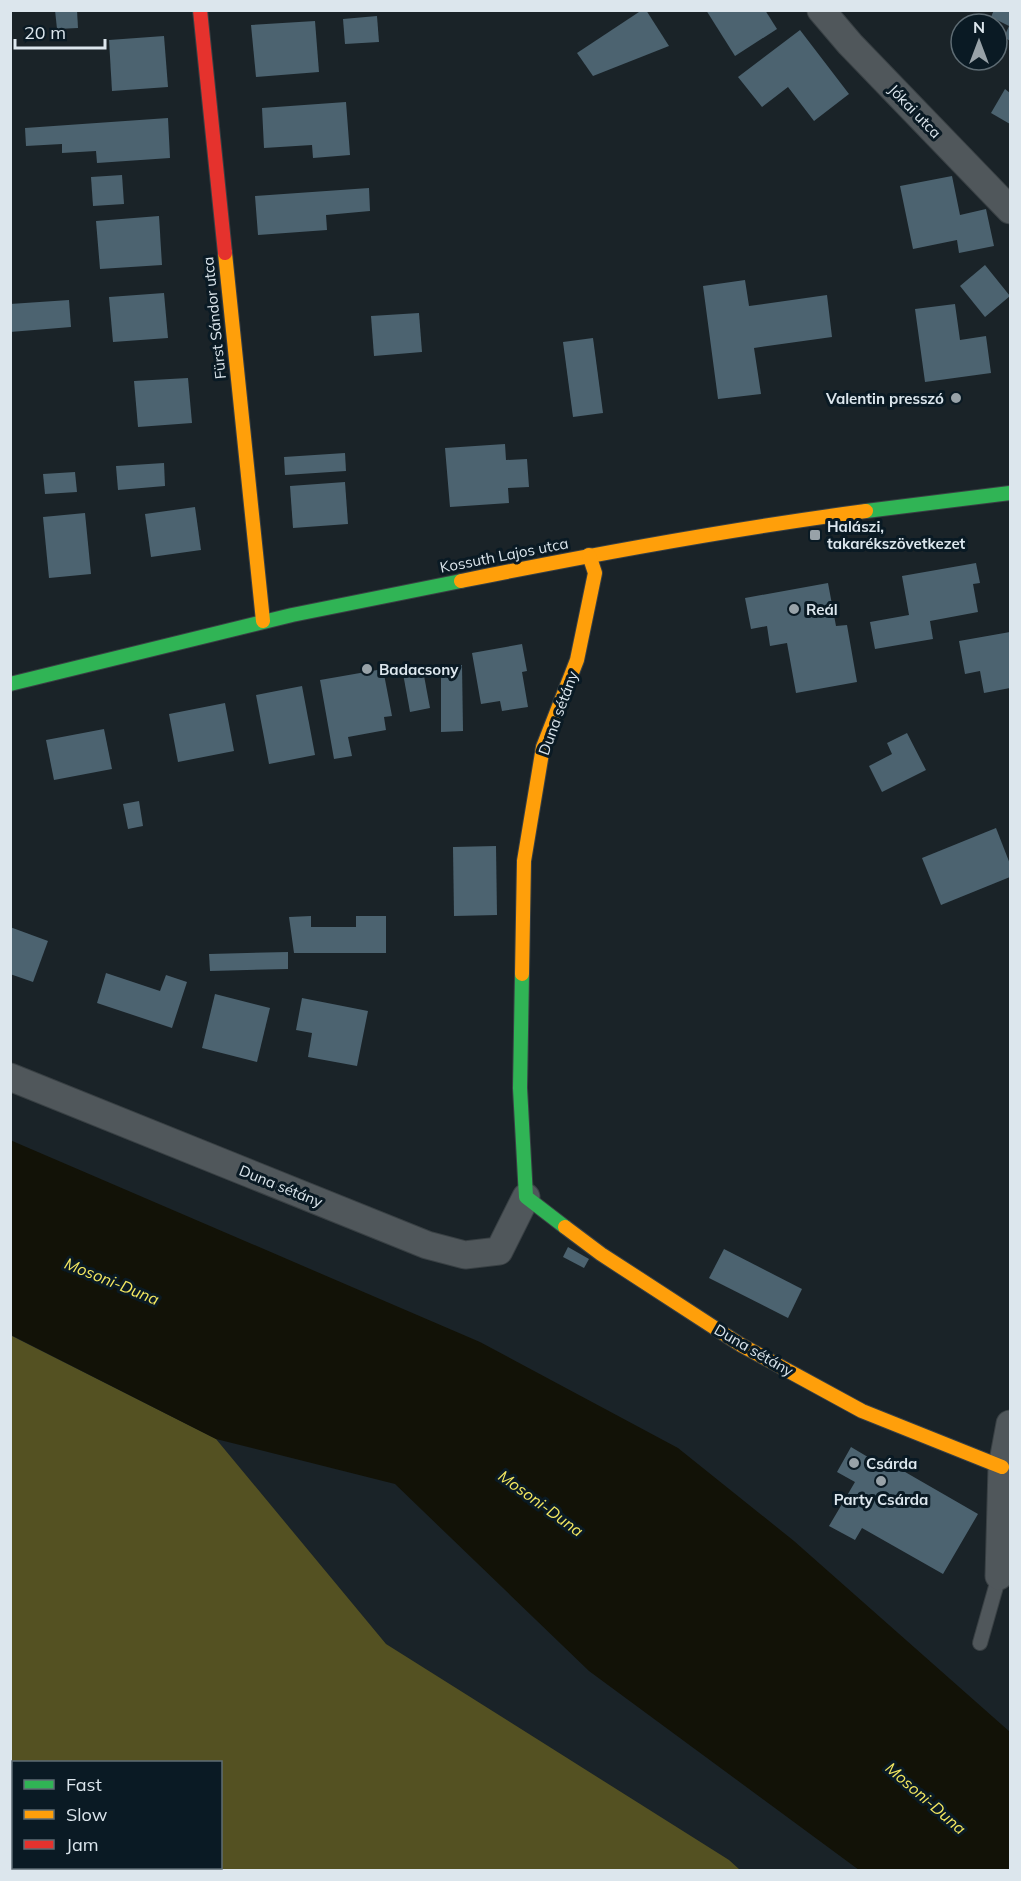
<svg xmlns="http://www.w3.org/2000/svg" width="1021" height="1881" font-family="Mulish,sans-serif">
  <rect width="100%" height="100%" fill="#1a2328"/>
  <!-- forest -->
  <path fill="#545122" d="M 10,1335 L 216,1439 L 386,1644 L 729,1860 L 740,1870 L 98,1870 L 93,1868 L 220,1868 L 220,1762 L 14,1762 L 13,1828 L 11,1827 Z"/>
  <!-- water -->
  <path fill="#121207" d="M 10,1140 L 480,1342 L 678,1448 L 794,1541 L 1010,1732 L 1010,1870 L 859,1870 L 589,1671 L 395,1484 L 216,1439 L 11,1335 Z"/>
  <!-- building -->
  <g fill="#4c6370">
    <path d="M 55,10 L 77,10 L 78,28 L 57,29 Z"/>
    <path d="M 642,10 L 646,10 L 669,46 L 593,76 L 577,53 Z"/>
    <path d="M 706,10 L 765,10 L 777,29 L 735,56 Z"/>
    <path d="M 994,10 L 1010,10 L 1010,41 L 1004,37 L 1009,26 L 991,17 Z"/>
    <path d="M 377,16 L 379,42 L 345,44 L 343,19 Z"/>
    <path d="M 315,21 L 319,72 L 256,77 L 251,25 Z"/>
    <path d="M 800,30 L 849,94 L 814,121 L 788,87 L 762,107 L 738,77 Z"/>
    <path d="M 164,36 L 168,87 L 112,91 L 109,40 Z"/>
    <path d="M 1005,89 L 1010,93 L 1010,124 L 991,113 Z"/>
    <path d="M 346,102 L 350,155 L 313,158 L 312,145 L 264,148 L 262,108 Z"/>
    <path d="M 168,118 L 170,158 L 97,163 L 96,151 L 62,153 L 62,144 L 26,146 L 25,128 Z"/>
    <path d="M 122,175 L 124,204 L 93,206 L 91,177 Z"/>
    <path d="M 952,176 L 960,215 L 986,209 L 994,246 L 959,253 L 957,240 L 913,249 L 900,186 Z"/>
    <path d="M 369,188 L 370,211 L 326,215 L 327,230 L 258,235 L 255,196 Z"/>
    <path d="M 159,216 L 162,265 L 100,269 L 96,221 Z"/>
    <path d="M 985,265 L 1010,296 L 985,317 L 960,286 Z"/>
    <path d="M 745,280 L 749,306 L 827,295 L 832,337 L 754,348 L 761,394 L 718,399 L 703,286 Z"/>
    <path d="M 164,293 L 168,338 L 113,342 L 109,297 Z"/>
    <path d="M 69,300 L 71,327 L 10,332 L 10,304 Z"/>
    <path d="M 955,304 L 960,340 L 986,336 L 991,373 L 925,382 L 915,309 Z"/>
    <path d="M 419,313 L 422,352 L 374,356 L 371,316 Z"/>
    <path d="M 593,338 L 603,413 L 573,417 L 563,342 Z"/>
    <path d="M 188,378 L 192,423 L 138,427 L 134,381 Z"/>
    <path d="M 505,444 L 506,460 L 527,459 L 529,487 L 508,488 L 509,503 L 450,507 L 445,448 Z"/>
    <path d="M 345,453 L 346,471 L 285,475 L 284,457 Z"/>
    <path d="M 164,463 L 165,486 L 118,490 L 116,466 Z"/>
    <path d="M 75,472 L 77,492 L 45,494 L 43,474 Z"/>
    <path d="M 345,482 L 348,524 L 293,528 L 290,486 Z"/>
    <path d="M 195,507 L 201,550 L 151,557 L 145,514 Z"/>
    <path d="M 85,513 L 91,574 L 49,578 L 43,517 Z"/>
    <path d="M 976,563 L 980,583 L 973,584 L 978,612 L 930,621 L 933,639 L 875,649 L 870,622 L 909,615 L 902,576 Z"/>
    <path d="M 828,583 L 836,626 L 847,625 L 857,682 L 796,693 L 787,643 L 770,646 L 767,626 L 751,629 L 745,598 Z"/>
    <path d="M 1010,632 L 1010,688 L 984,693 L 980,671 L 965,674 L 959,641 Z"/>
    <path d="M 522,644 L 527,671 L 522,672 L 528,707 L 502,711 L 500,701 L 481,704 L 472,653 Z"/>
    <path d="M 422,665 L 430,708 L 410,712 L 402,668 Z"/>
    <path d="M 462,665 L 463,731 L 441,732 L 441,666 Z"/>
    <path d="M 383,669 L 392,716 L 384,717 L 386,730 L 348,737 L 352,756 L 334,759 L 320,680 Z"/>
    <path d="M 302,686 L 315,755 L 269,764 L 256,695 Z"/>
    <path d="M 225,703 L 234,751 L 178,762 L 169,714 Z"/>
    <path d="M 104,729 L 112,769 L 54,780 L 46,740 Z"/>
    <path d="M 907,733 L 926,770 L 882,792 L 869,766 L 892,754 L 887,743 Z"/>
    <path d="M 139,801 L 143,826 L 128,829 L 123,804 Z"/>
    <path d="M 996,828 L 1010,864 L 1010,877 L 941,905 L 922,858 Z"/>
    <path d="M 496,846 L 497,915 L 454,916 L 453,847 Z"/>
    <path d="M 311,916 L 311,927 L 356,927 L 356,916 L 386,916 L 386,953 L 294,953 L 289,917 Z"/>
    <path d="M 10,927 L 48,941 L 33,982 L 10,974 Z"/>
    <path d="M 288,952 L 288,969 L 210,971 L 209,954 Z"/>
    <path d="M 106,973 L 160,991 L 166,975 L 187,982 L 172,1028 L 97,1003 Z"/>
    <path d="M 215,994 L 270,1008 L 257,1062 L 202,1048 Z"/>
    <path d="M 302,998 L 368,1011 L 357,1066 L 308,1057 L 312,1033 L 296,1030 Z"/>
    <path d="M 568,1247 L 589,1259 L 584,1268 L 563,1257 Z"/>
    <path d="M 724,1249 L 802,1289 L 788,1318 L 709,1278 Z"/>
    <path d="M 851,1447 L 883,1466 L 886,1461 L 978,1514 L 943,1574 L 862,1528 L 855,1540 L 829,1526 L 855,1482 L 837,1472 Z"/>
  </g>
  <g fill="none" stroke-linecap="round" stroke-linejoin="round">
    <defs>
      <path id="lane" d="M 980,1643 L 999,1576"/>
      <g id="street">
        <path d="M 821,10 L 850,44 L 1010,210"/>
        <path d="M 10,1077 L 427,1245 L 465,1255 L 499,1251 L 526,1197"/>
        <path d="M 999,1576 L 1002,1467 L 1010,1424"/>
      </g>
      <g id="fast">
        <path d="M 866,511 L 1010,493"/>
        <path d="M 10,684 L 292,615 L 461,581"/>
        <path d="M 522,974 L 520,1088 L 526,1197 L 565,1227"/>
      </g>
      <g id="slow">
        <path d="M 225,253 L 263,621"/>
        <path d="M 461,581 C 595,554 730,529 866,511"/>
        <path d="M 522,974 L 524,861 L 543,747 L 577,660 L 595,573 L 589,555"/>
        <path d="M 565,1227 L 601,1254 L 741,1345 L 862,1411 L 1002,1467"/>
      </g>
      <path id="jam" d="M 200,10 L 225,253"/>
    </defs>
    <!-- lane casing -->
    <use href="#lane" stroke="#394044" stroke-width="16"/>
    <!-- street casing -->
    <use href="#street" stroke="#394044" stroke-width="29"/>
    <!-- fast casing -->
    <use href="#fast" stroke="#394044" stroke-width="16"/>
    <!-- slow casing -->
    <use href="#slow" stroke="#394044" stroke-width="16"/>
    <!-- jam casing -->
    <use href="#jam" stroke="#394044" stroke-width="16"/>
    <!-- lane -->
    <use href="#lane" stroke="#50575b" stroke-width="14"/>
    <!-- street -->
    <use href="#street" stroke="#50575b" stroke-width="27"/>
    <!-- fast -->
    <use href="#fast" stroke="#30b455" stroke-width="14"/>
    <!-- slow -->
    <use href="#slow" stroke="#ff9f0a" stroke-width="14"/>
    <!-- jam -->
    <use href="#jam" stroke="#e5322d" stroke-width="14"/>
  </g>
  <!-- markers -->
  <g fill="#98a2a8" stroke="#0a1a24" stroke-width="2">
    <circle cx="956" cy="398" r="6"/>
    <rect x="809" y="529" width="12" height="12" rx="3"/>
    <circle cx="794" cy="609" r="6"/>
    <circle cx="367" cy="669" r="6"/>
    <circle cx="854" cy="1463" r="6"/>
    <circle cx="881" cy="1481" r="6"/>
  </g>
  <g text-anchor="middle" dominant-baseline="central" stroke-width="6" stroke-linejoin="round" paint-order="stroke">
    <!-- street labels -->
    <g font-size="15" fill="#dce6ed" stroke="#0a1a24">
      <text transform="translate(915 111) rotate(46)">Jókai utca</text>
      <text transform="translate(214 318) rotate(-96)">Fürst Sándor utca</text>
      <text transform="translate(504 555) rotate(-11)">Kossuth Lajos utca</text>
      <text transform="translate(558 713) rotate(-70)">Duna sétány</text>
      <text transform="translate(281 1186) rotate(22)">Duna sétány</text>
      <text transform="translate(754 1350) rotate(30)">Duna sétány</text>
    </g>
    <!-- poi labels -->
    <g font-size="15" font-weight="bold" fill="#dce6ed" stroke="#0a1a24" text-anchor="start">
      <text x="944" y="398" text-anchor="end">Valentin presszó</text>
      <text x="827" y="526">Halászi,<tspan x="827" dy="17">takarékszövetkezet</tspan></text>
      <text x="806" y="609">Reál</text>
      <text x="379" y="669">Badacsony</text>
      <text x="866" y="1463">Csárda</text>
      <text x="881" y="1499" text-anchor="middle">Party Csárda</text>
    </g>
    <!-- water labels -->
    <g font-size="16" font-style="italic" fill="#f5e961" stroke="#0a1a24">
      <text transform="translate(112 1281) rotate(22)">Mosoni-Duna</text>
      <text transform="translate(541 1503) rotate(36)">Mosoni-Duna</text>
      <text transform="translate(926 1798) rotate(41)">Mosoni-Duna</text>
    </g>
  </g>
  <!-- border -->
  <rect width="1021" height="1881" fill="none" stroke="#dce6ed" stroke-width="24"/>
  <!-- legend -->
  <rect x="12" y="1761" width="210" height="108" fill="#0a1a24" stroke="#5e6c74" stroke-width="1.5"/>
  <rect x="24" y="1780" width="30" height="9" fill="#30b455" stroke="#5e6c74" stroke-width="1.5"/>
  <text x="66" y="1791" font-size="18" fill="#dce6ed">Fast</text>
  <rect x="24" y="1810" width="30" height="9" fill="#ff9f0a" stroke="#5e6c74" stroke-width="1.5"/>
  <text x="66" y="1821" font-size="18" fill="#dce6ed">Slow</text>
  <rect x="24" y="1840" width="30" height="9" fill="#e5322d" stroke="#5e6c74" stroke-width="1.5"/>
  <text x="66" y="1851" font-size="18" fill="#dce6ed">Jam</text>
  <!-- north arrow -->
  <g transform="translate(979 42)"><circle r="28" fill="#0a1a24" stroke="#5e6c74" stroke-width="1.5"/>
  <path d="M0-4.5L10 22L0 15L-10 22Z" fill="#98a2a8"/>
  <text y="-9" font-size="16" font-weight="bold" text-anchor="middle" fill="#dce6ed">N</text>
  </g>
  <!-- scale -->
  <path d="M15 39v9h90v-9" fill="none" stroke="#dce6ed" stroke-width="3"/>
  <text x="24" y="39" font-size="18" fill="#dce6ed" stroke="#0a1a24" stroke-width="4.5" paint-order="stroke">20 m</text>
</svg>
